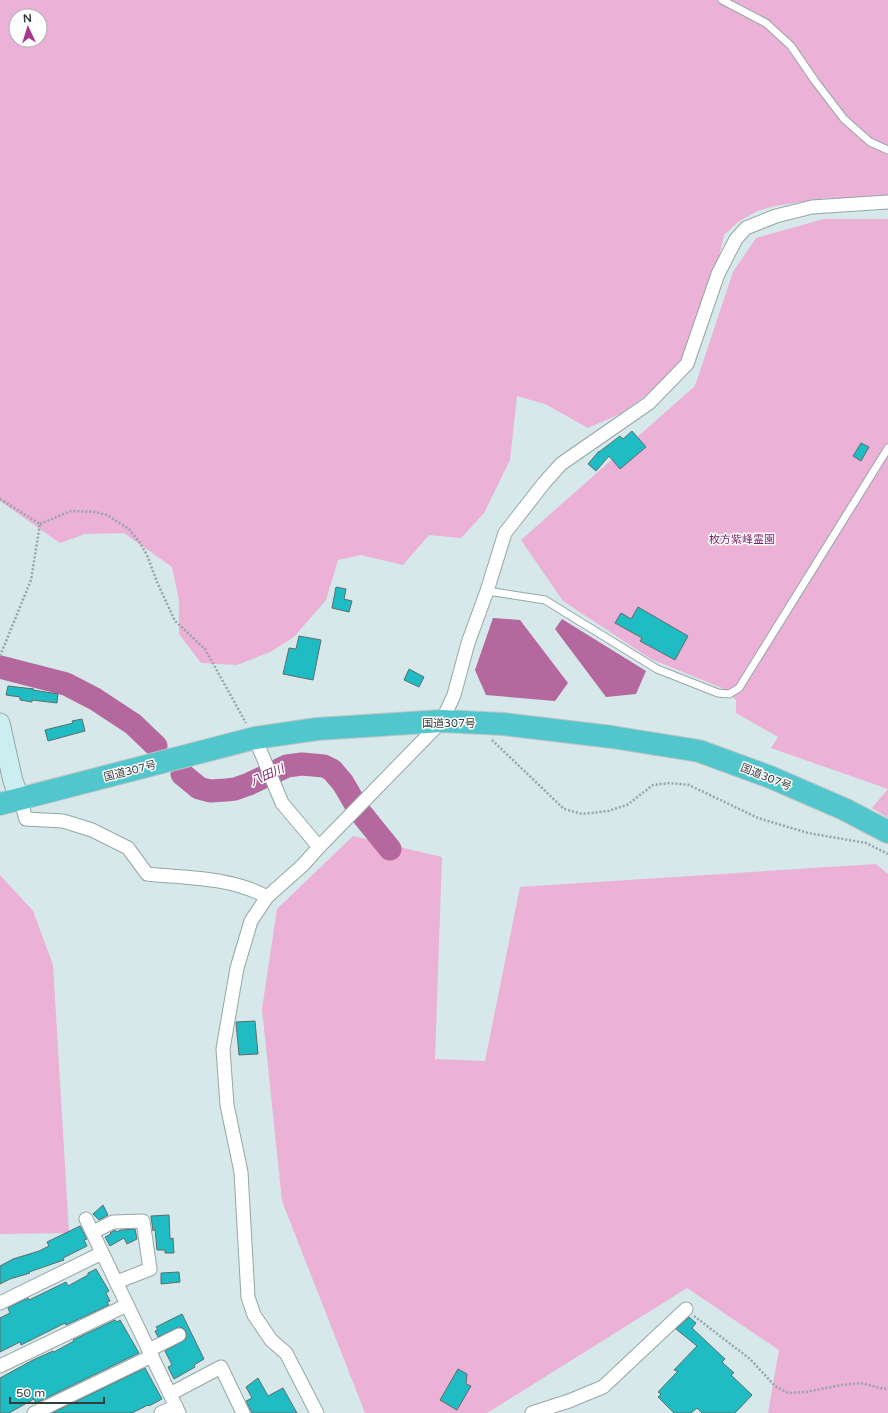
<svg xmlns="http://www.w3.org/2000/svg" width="888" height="1413" font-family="'Varela Round','Noto Sans JP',sans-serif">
  <rect width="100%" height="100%" fill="#d6e8e9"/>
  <!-- green -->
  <g fill="#ebb1d7" fill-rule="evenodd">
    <path d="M 0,0 L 888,0 L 888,199 L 827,198 L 775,206 L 757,211 L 738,222 L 724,235 L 713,283 L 675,374 L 620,414 L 588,428 L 545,404 L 517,396 L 510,460 L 484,513 L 461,538 L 429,535 L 403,565 L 361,555 L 338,560 L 326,600 L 294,637 L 270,652 L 237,665 L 201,663 L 179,634 L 179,600 L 172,567 L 124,533 L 85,534 L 60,543 L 0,501 ZM 16,16 L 40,16 L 40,40 L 16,40 Z"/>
    <path d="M 824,219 L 888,219 L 888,818 L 872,808 L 888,789 L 771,748 L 778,737 L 736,713 L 736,700 L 722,688 L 651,659 L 563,601 L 521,540 L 695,386 L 733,272 L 756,238 Z"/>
    <path d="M 353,836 L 442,857 L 435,1059 L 485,1061 L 520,887 L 876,864 L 888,874 L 888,1413 L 768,1413 L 779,1350 L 687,1288 L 487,1413 L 365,1413 L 282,1201 L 262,1009 L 277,909 Z"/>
    <path d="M 0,875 L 33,911 L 53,965 L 69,1233 L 0,1234 Z"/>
  </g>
  <!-- water -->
  <g fill="#b4689d">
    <path d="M 493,618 L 520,620 L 568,683 L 555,701 L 486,695 L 475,670 Z"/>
    <path d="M 562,619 L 646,671 L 636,694 L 606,697 L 555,629 Z"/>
  </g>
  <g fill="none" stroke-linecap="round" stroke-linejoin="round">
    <!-- river -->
    <g stroke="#b4689d" stroke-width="23">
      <path d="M 0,667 L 66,684 L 95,699 L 133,724 L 156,746"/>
      <path d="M 182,774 L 199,788 L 210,791 L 226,790 L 235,789 L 249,784 L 287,766 L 302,764 L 324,766 L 332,770 L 343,783 L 360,812 L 390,849"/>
    </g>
  </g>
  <!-- building -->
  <g fill="#1fbcc4" stroke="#5d6d6e">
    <path d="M 632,431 L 646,447 L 620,469 L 609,456 L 596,471 L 588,464 L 599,451 L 599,452 L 620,436 L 623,439 Z"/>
    <path d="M 861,443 L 869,447 L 861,461 L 853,456 Z"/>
    <path d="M 336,587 L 346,589 L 344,599 L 352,601 L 349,612 L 332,608 Z"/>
    <path d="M 638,607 L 688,636 L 675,660 L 640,641 L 642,638 L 615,623 L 621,613 L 631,619 Z"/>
    <path d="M 299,636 L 321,640 L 313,680 L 283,674 L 289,648 L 296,649 Z"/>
    <path d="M 409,669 L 424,677 L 419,687 L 404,680 Z"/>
    <path d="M 8,686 L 34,689 L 33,690 L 58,694 L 57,703 L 32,700 L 32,702 L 20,700 L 20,697 L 6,695 Z"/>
    <path d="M 82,719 L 85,731 L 48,741 L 45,730 L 73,723 L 72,721 Z"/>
    <path d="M 255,1021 L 258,1054 L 239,1055 L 236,1022 Z"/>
    <path d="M 103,1205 L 108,1215 L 99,1220 L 93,1214 Z"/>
    <path d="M 169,1215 L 170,1239 L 173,1238 L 174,1253 L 165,1253 L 165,1250 L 157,1250 L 155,1229 L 153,1231 L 151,1216 Z"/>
    <path d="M 80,1226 L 87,1239 L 84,1240 L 87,1246 L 63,1258 L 64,1260 L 58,1262 L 29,1272 L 30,1273 L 10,1279 L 0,1284 L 0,1266 L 13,1259 L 39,1251 L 49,1246 L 47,1242 Z"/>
    <path d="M 135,1229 L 137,1239 L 127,1244 L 124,1238 L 110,1246 L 105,1237 L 111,1234 L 110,1233 L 115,1230 L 116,1232 L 121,1230 Z"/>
    <path d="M 96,1269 L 109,1291 L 106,1293 L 110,1301 L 107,1302 L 109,1305 L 66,1325 L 65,1323 L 21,1345 L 20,1342 L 0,1352 L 0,1318 L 10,1313 L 8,1308 L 28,1298 L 29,1300 L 66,1282 L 68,1286 L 88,1275 L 88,1273 Z"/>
    <path d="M 179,1272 L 180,1282 L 161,1284 L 161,1273 Z"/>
    <path d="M 182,1314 L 204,1359 L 194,1365 L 195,1367 L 174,1379 L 168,1367 L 172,1365 L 165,1351 L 185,1340 L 187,1336 L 186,1332 L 183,1328 L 179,1327 L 158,1337 L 155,1331 L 158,1330 L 156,1327 Z"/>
    <path d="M 689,1317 L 696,1323 L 692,1328 L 725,1359 L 722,1362 L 734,1373 L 731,1375 L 752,1395 L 735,1413 L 702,1413 L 697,1408 L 691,1413 L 674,1413 L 658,1397 L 661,1394 L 658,1392 L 678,1371 L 674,1370 L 697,1346 L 676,1329 Z"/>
    <path d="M 115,1320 L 117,1322 L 120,1320 L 139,1353 L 36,1403 L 34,1399 L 9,1413 L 0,1413 L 0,1378 L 33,1360 L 53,1351 L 54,1352 L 74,1341 L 73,1340 Z"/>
    <path d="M 145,1368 L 162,1399 L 149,1406 L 148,1405 L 132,1413 L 52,1413 Z"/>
    <path d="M 458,1369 L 467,1374 L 466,1384 L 471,1386 L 457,1410 L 440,1400 Z"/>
    <path d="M 258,1378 L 268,1396 L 283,1388 L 297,1413 L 252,1413 L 246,1401 L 252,1398 L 246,1387 Z"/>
  </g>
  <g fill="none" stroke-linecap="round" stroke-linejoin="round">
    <defs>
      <g id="lane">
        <path d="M 722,0 L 766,23 L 791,46 L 815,81 L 844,119 L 870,142 L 888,150"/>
        <path d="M 487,591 L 545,600 L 657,669 L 718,693 L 729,694 L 739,688 L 888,448"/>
      </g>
      <g id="street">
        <path d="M 255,738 L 282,803 L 319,847"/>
        <path d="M 20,799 L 26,819 L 63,821 L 92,830 L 128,848 L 147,874 C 187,878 231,877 267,897"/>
        <path d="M 86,1219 L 179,1413"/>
        <path d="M 93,1232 L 113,1222 L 143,1221 L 150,1269 L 117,1282"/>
        <path d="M 0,1303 L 102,1253"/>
        <path d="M 149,1350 L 179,1335"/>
        <path d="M 0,1366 L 127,1305"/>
        <path d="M 170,1394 L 221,1367 L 243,1413"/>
        <path d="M 34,1413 L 152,1356"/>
        <path d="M 161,1413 L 176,1406"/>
        <path d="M 317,1413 L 286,1353 L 271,1340 L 254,1315 L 248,1297 L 241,1172 L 227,1105 L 223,1049 L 237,968 L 251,921 L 267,897 L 303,865 L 319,847 L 442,721 L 454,695 L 468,643 L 487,591 L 505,533 L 544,483 L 561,464 L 649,403 L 687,364 L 718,274 L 736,239 L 746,228 L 776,216 L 812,207 L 888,202"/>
        <path d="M 532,1413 L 569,1401 L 603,1387 L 686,1309"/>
      </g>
      <path id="secondary" d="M 0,723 L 13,781 L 20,799"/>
      <path id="highway" d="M 0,804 L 255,738 L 317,729 L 442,721 L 503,724 L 612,737 L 699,751 L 770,777 L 844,809 L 888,832"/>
    </defs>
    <!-- lane casing -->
    <use href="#lane" stroke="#95a6a6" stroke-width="9"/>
    <!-- street casing -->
    <use href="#street" stroke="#95a6a6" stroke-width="15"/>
    <!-- secondary casing -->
    <use href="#secondary" stroke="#95a6a6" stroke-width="21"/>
    <!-- highway casing -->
    <use href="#highway" stroke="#c2c4c4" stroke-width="24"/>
    <!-- path -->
    <g stroke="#97a4a5" stroke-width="2.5" stroke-dasharray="2 2" stroke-linecap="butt">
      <path d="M 0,499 L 40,524"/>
      <path d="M 40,524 L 71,511 L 95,512 L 107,515 L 129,529 L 140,543 L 147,555 L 157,582 L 175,621 L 205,649 L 246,723"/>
      <path d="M 0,656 L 31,580 L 40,524"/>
      <path d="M 492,740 L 564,809 L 582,814 L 608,811 L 627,805 L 653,785 L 670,783 L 689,785 L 758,818 L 808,833 L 866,843 L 888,854"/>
      <path d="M 694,1316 L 750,1359 L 775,1386 L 788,1393 L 806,1392 L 842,1385 L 861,1383 L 884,1389 L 888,1388"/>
    </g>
    <!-- lane -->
    <use href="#lane" stroke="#fff" stroke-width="7"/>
    <!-- street -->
    <use href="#street" stroke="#fff" stroke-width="13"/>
    <!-- secondary -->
    <use href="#secondary" stroke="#cbeef0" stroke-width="19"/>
    <!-- highway -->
    <use href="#highway" stroke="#51c7cd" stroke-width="22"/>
  </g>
  <g text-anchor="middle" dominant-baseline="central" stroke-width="3" stroke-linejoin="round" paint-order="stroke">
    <!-- park labels -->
    <g font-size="11" fill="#7a1d64" stroke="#fff">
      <text x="742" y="539">枚方紫峰霊園</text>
    </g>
    <!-- street labels -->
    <g font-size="11" fill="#343b3b" stroke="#fff">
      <text x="449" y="723">国道307号</text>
      <text transform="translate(130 771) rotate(-14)">国道307号</text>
      <text transform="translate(766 777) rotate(22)">国道307号</text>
    </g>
    <!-- water labels -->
    <g font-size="12" font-style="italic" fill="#82266b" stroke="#fff">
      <text transform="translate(267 775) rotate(-24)">八田川</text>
    </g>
  </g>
  <!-- north arrow -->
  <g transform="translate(28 28) rotate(356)"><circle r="19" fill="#ffffff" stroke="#aeb1b1"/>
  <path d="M0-3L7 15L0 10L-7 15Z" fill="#aa358d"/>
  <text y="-6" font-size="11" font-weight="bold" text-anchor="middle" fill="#343b3b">N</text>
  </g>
  <!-- scale -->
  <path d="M10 1397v6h94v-6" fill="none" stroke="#343b3b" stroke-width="2"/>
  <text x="16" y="1397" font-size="12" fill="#343b3b" stroke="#ffffff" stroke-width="3" paint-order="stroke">50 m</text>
</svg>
